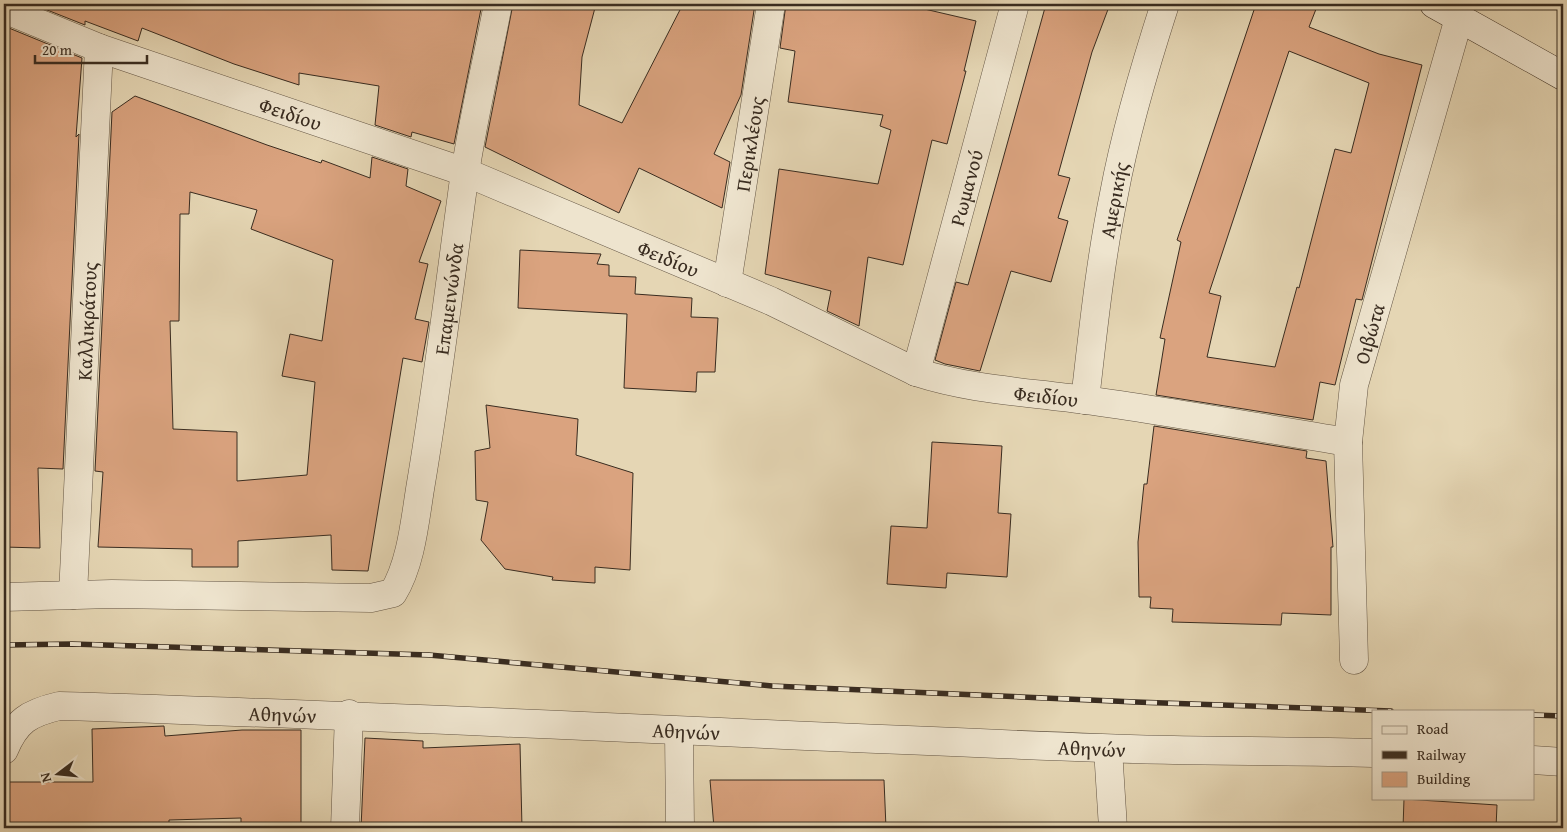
<svg xmlns="http://www.w3.org/2000/svg" width="1567" height="832" font-family="'Gentium Book Plus',serif">
  <rect width="100%" height="100%" fill="#e5d6b4"/>
  <filter id="stains"><feTurbulence type="fractalNoise" baseFrequency=".004" numOctaves="4"/><feColorMatrix values="0 0 0 0 .2 0 0 0 0 .09 0 0 0 0 .02 0 0 0 .5 -.17"/></filter>
  <radialGradient id="worn" r=".72"><stop offset=".6" stop-color="#630" stop-opacity="0"/><stop offset="1" stop-color="#630" stop-opacity=".3"/></radialGradient>
  <!-- building -->
  <g fill="#daa37f" stroke="#392c20" fill-rule="evenodd">
    <path d="M 32,4 L 482,4 L 454,144 L 412,132 L 411,137 L 375,125 L 379,86 L 299,73 L 299,85 L 234,64 L 142,28 L 138,41 L 85,21 L 85,25 Z"/>
    <path d="M 513,4 L 596,4 L 582,57 L 579,105 L 622,123 L 683,4 L 755,4 L 741,95 L 714,154 L 730,162 L 722,208 L 639,168 L 619,213 L 485,147 Z"/>
    <path d="M 786,4 L 903,4 L 976,21 L 964,71 L 966,71 L 947,144 L 932,140 L 903,265 L 868,257 L 859,326 L 827,311 L 831,291 L 765,274 L 779,169 L 878,184 L 891,130 L 880,126 L 883,115 L 788,102 L 795,51 L 780,48 Z"/>
    <path d="M 1046,4 L 1110,4 L 1092,52 L 1058,175 L 1070,178 L 1058,218 L 1068,221 L 1051,282 L 1011,271 L 980,371 L 945,364 L 935,360 L 956,282 L 968,285 Z"/>
    <path d="M 1256,4 L 1318,4 L 1309,27 L 1379,54 L 1422,65 L 1362,300 L 1356,299 L 1335,385 L 1320,382 L 1313,420 L 1156,395 L 1165,339 L 1160,338 L 1181,242 L 1177,240 ZM 1289,51 L 1369,83 L 1351,153 L 1335,149 L 1299,288 L 1297,287 L 1275,367 L 1207,357 L 1221,296 L 1209,293 Z"/>
    <path d="M 4,26 L 82,58 L 76,137 L 79,134 L 63,469 L 38,468 L 40,548 L 4,547 L 4,205 L 6,205 L 9,124 L 4,124 Z"/>
    <path d="M 135,96 L 267,145 L 321,163 L 322,160 L 370,178 L 372,157 L 408,169 L 406,186 L 441,201 L 419,262 L 428,264 L 415,319 L 429,322 L 422,362 L 403,358 L 368,571 L 332,570 L 331,535 L 238,541 L 238,567 L 192,567 L 192,549 L 98,547 L 103,472 L 95,471 L 112,112 ZM 190,192 L 257,210 L 251,229 L 333,260 L 322,341 L 290,334 L 282,376 L 315,382 L 307,475 L 237,481 L 237,432 L 173,429 L 170,321 L 179,321 L 180,214 L 189,214 Z"/>
    <path d="M 520,250 L 601,254 L 597,264 L 609,265 L 609,276 L 636,277 L 635,294 L 692,298 L 691,317 L 718,318 L 715,372 L 697,372 L 696,392 L 624,388 L 627,314 L 518,308 Z"/>
    <path d="M 486,405 L 578,419 L 576,455 L 633,473 L 630,570 L 595,567 L 595,583 L 552,580 L 553,577 L 505,569 L 481,540 L 488,502 L 476,500 L 475,451 L 490,448 Z"/>
    <path d="M 1154,426 L 1307,451 L 1306,458 L 1326,461 L 1333,547 L 1331,547 L 1331,615 L 1282,613 L 1281,625 L 1172,622 L 1173,609 L 1150,608 L 1151,597 L 1139,597 L 1138,542 L 1144,484 L 1147,484 Z"/>
    <path d="M 932,442 L 1002,446 L 998,513 L 1011,514 L 1007,577 L 947,573 L 946,588 L 887,584 L 891,526 L 927,528 Z"/>
    <path d="M 164,726 L 165,736 L 242,730 L 301,730 L 301,828 L 241,828 L 241,818 L 169,820 L 169,828 L 4,828 L 5,782 L 93,782 L 92,729 Z"/>
    <path d="M 365,738 L 423,741 L 423,748 L 520,744 L 522,828 L 361,828 Z"/>
    <path d="M 710,780 L 884,780 L 886,828 L 714,828 Z"/>
    <path d="M 1404,799 L 1497,805 L 1496,828 L 1403,828 Z"/>
  </g>
  <g fill="none" stroke-linecap="round" stroke-linejoin="round">
    <defs>
      <g id="minor">
        <path id="s1" d="M 4,9 L 99,48 L 465,172 L 771,301 L 916,372 C 971,390 1028,392 1085,400 C 1173,412 1261,428 1348,442"/>
        <path id="s2" d="M 727,283 L 771,4"/>
        <path id="s3" d="M 916,372 L 1015,4"/>
        <path id="s4" d="M 1085,400 C 1093,331 1100,262 1114,194 C 1126,129 1145,66 1165,4"/>
        <path id="s5" d="M 73,595 L 99,48"/>
        <path id="s6" d="M 4,597 L 112,594 L 371,598 L 393,593 C 412,562 415,518 421,483 C 437,387 449,290 462,194 C 470,130 486,67 498,4"/>
        <path id="s7" d="M 1354,660 L 1348,442 L 1354,385 L 1459,18"/>
        <path d="M 679,731 L 680,828"/>
        <path d="M 1108,749 L 1113,828"/>
        <path id="s8" d="M 4,750 C 16,721 29,713 59,706 C 407,716 755,735 1102,748 C 1193,752 1283,750 1373,753"/>
        <path d="M 1533,760 L 1563,762"/>
        <path d="M 345,828 L 349,714"/>
      </g>
      <path id="secondary" d="M 1434,4 L 1563,76"/>
    </defs>
    <!-- minor casing -->
    <use href="#minor" stroke="#645645" stroke-width="29"/>
    <!-- secondary casing -->
    <use href="#secondary" stroke="#392c20" stroke-width="29"/>
    <!-- minor -->
    <use href="#minor" stroke="#eee4ce" stroke-width="28"/>
    <!-- secondary -->
    <use href="#secondary" stroke="#eee4ce" stroke-width="28"/>
    <defs>
      <g id="rail">
        <path d="M 4,645 L 72,644 L 429,655 L 772,686 L 1135,702 L 1391,711"/>
        <path d="M 1533,715 L 1563,716"/>
      </g>
    </defs>
    <!-- rail casing -->
    <use href="#rail" stroke="#392c20" stroke-width="5.5"/>
    <!-- rail -->
    <use href="#rail" stroke="#eee4ce" stroke-width="4" stroke-dasharray="11" stroke-linecap="butt"/>
  </g>
  <g text-anchor="middle" dominant-baseline="central" stroke-width="4" stroke-linejoin="round" paint-order="stroke">
    <!-- street labels -->
    <g font-size="20" fill="#392c20" stroke="#eee4ce">
      <text stroke="none"><textPath href="#s1" startOffset="305">Φειδίου</textPath></text>
      <text stroke="none"><textPath href="#s2" startOffset="141">Περικλέους</textPath></text>
      <text stroke="none"><textPath href="#s3" startOffset="191">Ρωμανού</textPath></text>
      <text stroke="none"><textPath href="#s4" startOffset="202">Αμερικής</textPath></text>
      <text stroke="none"><textPath href="#s1" startOffset="710">Φειδίου</textPath></text>
      <text stroke="none"><textPath href="#s6" startOffset="690">Επαμεινώνδα</textPath></text>
      <text stroke="none"><textPath href="#s5" startOffset="274">Καλλικράτους</textPath></text>
      <text stroke="none"><textPath href="#s7" startOffset="329">Οιβώτα</textPath></text>
      <text stroke="none"><textPath href="#s1" startOffset="1115">Φειδίου</textPath></text>
      <text stroke="none"><textPath href="#s8" startOffset="298">Αθηνών</textPath></text>
      <text stroke="none"><textPath href="#s8" startOffset="702">Αθηνών</textPath></text>
      <text stroke="none"><textPath href="#s8" startOffset="1108">Αθηνών</textPath></text>
    </g>
  </g>
  <!-- margin -->
  <rect width="1567" height="832" fill="none" stroke="#e5d6b4" stroke-width="20"/>
  <rect x="5" y="5" width="1557" height="822" fill="none" stroke="#392c20" stroke-width="2.5"/>
  <rect x="10" y="10" width="1547" height="812" fill="none" stroke="#392c20"/>
  <!-- legend -->
  <rect x="1372" y="710" width="162" height="90" fill="#eee4ce" stroke="#a69a88"/>
  <rect x="1382" y="726" width="25" height="8" fill="#eee4ce" stroke="#a69a88"/>
  <text x="1417" y="734" font-size="15" fill="#392c20">Road</text>
  <rect x="1382" y="751" width="25" height="8" fill="#392c20" stroke="#a69a88"/>
  <text x="1417" y="760" font-size="15" fill="#392c20">Railway</text>
  <rect x="1382" y="772" width="25" height="15" fill="#daa37f" stroke="#a69a88"/>
  <text x="1417" y="784" font-size="15" fill="#392c20">Building</text>
  <!-- north arrow -->
  <g transform="translate(58 774) rotate(254)" stroke="#eee4ce" stroke-width="4" paint-order="stroke">
  <path d="M0-4L9 19L0 12L-9 19Z" fill="#392c20"/>
  <text y="-8" font-size="14" font-weight="bold" text-anchor="middle" fill="#392c20">N</text>
  </g>
  <!-- scale -->
  <path d="M35 55v8h112v-8" fill="none" stroke="#392c20" stroke-width="2.5"/>
  <text x="42" y="55" font-size="15" fill="#392c20" stroke="#eee4ce" stroke-width="4" paint-order="stroke">20 m</text>
  <rect width="100%" height="100%" filter="url(#stains)"/>
  <rect width="100%" height="100%" fill="url(#worn)"/>
</svg>
